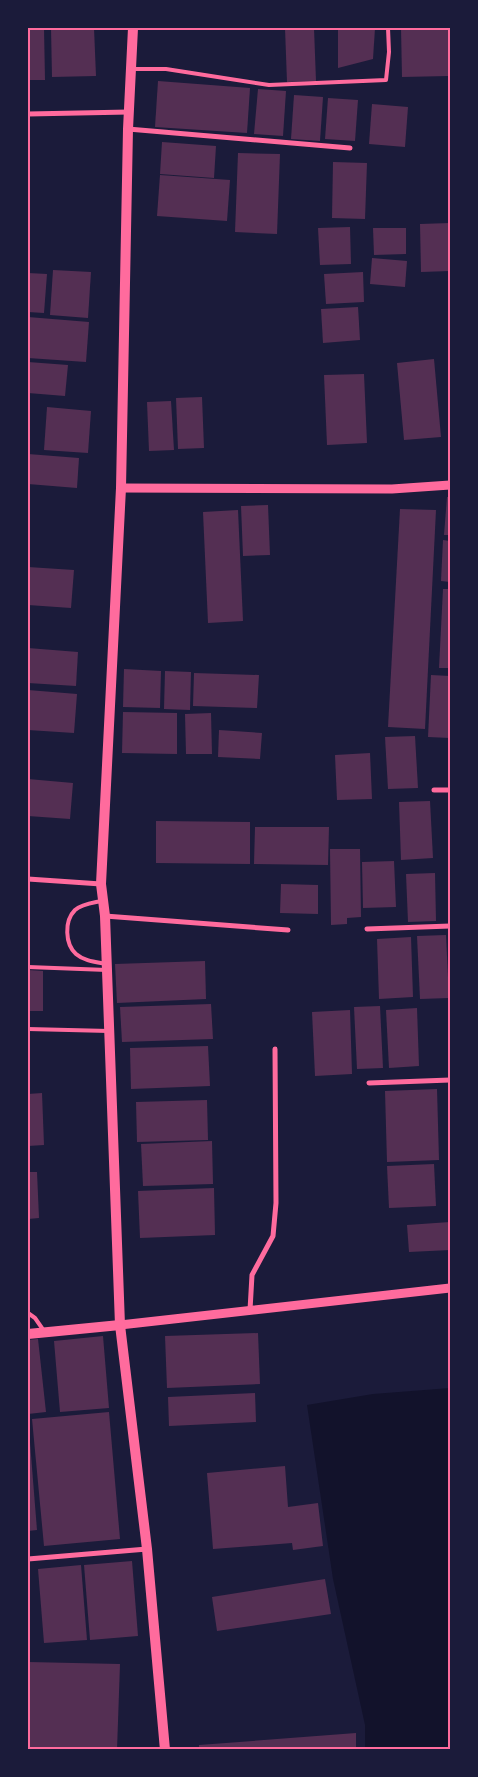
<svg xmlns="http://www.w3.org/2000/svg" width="478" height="1777" font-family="'PT Sans',sans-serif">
  <rect width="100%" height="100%" fill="#1b1b3a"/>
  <!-- water -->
  <path fill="#12122b" d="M 450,1388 L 450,1749 L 365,1749 L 365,1725 L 333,1579 L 307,1405 L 373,1394 Z"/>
  <!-- building -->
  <g fill="#542f53">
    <path d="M 28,28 L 44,28 L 45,80 L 28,80 Z"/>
    <path d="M 51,28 L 94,28 L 96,76 L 52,77 Z"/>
    <path d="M 285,28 L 314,28 L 316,81 L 287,82 Z"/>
    <path d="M 338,28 L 375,28 L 373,59 L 338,68 Z"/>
    <path d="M 401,28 L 448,28 L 449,76 L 402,77 Z"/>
    <path d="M 158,81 L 250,88 L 247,133 L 155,127 Z"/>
    <path d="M 258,89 L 286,91 L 283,136 L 254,134 Z"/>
    <path d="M 294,95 L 323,97 L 320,141 L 291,139 Z"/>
    <path d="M 328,98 L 358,100 L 355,141 L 325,139 Z"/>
    <path d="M 372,104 L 408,107 L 405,147 L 369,144 Z"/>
    <path d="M 162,142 L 216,146 L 214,178 L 160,174 Z"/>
    <path d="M 238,153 L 280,154 L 277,234 L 235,232 Z"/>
    <path d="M 333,162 L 367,163 L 365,219 L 332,218 Z"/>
    <path d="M 160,175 L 230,180 L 227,221 L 157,216 Z"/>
    <path d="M 450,223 L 450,271 L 421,272 L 420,224 Z"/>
    <path d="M 350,227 L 351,264 L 320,265 L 318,228 Z"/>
    <path d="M 373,228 L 406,228 L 406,254 L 374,255 Z"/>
    <path d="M 372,258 L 407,261 L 405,287 L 370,284 Z"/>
    <path d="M 53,270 L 91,272 L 88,318 L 50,315 Z"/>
    <path d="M 363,272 L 364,302 L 326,304 L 324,274 Z"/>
    <path d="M 28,273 L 47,274 L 44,313 L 28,312 Z"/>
    <path d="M 358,307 L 360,340 L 323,343 L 321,309 Z"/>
    <path d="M 28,317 L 89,322 L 86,362 L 28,358 Z"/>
    <path d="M 434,359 L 441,437 L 404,440 L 397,363 Z"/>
    <path d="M 28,362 L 68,365 L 65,396 L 28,393 Z"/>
    <path d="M 364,374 L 367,443 L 327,445 L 324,375 Z"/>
    <path d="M 202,397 L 204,448 L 178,449 L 176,398 Z"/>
    <path d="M 171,401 L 174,450 L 149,451 L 147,402 Z"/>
    <path d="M 47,407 L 91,411 L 88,453 L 44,450 Z"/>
    <path d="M 28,454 L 79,458 L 77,488 L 28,484 Z"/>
    <path d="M 447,497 L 450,497 L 450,535 L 444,535 Z"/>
    <path d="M 268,505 L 270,555 L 243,556 L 241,506 Z"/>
    <path d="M 400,509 L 436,510 L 425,729 L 388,727 Z"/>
    <path d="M 238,510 L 243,621 L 208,623 L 203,512 Z"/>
    <path d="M 443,540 L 450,541 L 450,582 L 441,581 Z"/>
    <path d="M 28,567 L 74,570 L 71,608 L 28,605 Z"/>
    <path d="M 443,589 L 450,589 L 450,668 L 439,668 Z"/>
    <path d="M 28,648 L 78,652 L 76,686 L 28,683 Z"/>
    <path d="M 124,669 L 161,671 L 160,708 L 123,707 Z"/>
    <path d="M 165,671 L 191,672 L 190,710 L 164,709 Z"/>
    <path d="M 194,673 L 259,675 L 257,708 L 193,706 Z"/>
    <path d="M 431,675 L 450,676 L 450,738 L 428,737 Z"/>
    <path d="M 28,690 L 77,694 L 74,733 L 28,730 Z"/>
    <path d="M 123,712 L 177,713 L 177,754 L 122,753 Z"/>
    <path d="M 211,713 L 212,754 L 186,754 L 185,714 Z"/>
    <path d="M 219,730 L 262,733 L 260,759 L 218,757 Z"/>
    <path d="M 415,736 L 418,788 L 388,789 L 385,737 Z"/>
    <path d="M 370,753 L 372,799 L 337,800 L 335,755 Z"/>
    <path d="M 28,779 L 73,783 L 70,819 L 28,816 Z"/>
    <path d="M 430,801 L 433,858 L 401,860 L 399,802 Z"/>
    <path d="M 156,821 L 250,822 L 250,864 L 156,863 Z"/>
    <path d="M 255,827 L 329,827 L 328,865 L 254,864 Z"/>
    <path d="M 330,849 L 360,849 L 361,917 L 347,918 L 347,924 L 331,925 Z"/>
    <path d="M 394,861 L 396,907 L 363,908 L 362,862 Z"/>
    <path d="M 435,873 L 436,921 L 408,922 L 406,874 Z"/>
    <path d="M 281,884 L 318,885 L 318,914 L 280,913 Z"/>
    <path d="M 446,935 L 449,998 L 420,999 L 417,936 Z"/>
    <path d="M 411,937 L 413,997 L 379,999 L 377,939 Z"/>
    <path d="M 205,961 L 206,999 L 117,1003 L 115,964 Z"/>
    <path d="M 28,970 L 43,971 L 43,1011 L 28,1011 Z"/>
    <path d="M 211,1004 L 213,1039 L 122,1042 L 120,1007 Z"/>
    <path d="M 380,1006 L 383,1068 L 357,1069 L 354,1007 Z"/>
    <path d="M 417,1008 L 419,1066 L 389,1068 L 386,1010 Z"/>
    <path d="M 350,1010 L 352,1074 L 315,1076 L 312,1012 Z"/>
    <path d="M 208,1046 L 210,1086 L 131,1089 L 130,1048 Z"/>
    <path d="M 437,1089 L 439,1160 L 387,1162 L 385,1091 Z"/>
    <path d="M 42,1093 L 44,1145 L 28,1146 L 28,1094 Z"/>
    <path d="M 207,1100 L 208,1140 L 137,1142 L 136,1102 Z"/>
    <path d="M 212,1141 L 213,1184 L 143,1186 L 141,1144 Z"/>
    <path d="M 434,1164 L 436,1206 L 389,1208 L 387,1166 Z"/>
    <path d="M 28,1172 L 37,1172 L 39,1218 L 28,1219 Z"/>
    <path d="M 214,1188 L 215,1235 L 140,1238 L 138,1191 Z"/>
    <path d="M 450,1222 L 450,1250 L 409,1252 L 407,1225 Z"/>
    <path d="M 258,1333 L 260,1384 L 167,1388 L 165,1336 Z"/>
    <path d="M 103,1336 L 109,1408 L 60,1412 L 54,1341 Z"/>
    <path d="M 38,1339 L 46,1412 L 28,1414 L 28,1340 Z"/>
    <path d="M 255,1393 L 256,1422 L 169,1426 L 168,1397 Z"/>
    <path d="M 109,1412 L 120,1539 L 44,1546 L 32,1419 Z"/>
    <path d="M 28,1430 L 29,1430 L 37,1530 L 28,1531 Z"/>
    <path d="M 285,1466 L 288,1507 L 318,1503 L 323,1546 L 293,1550 L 292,1543 L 213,1549 L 207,1473 Z"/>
    <path d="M 132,1561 L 138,1636 L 90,1640 L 84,1565 Z"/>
    <path d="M 81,1565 L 87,1640 L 44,1643 L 38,1569 Z"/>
    <path d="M 325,1579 L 331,1614 L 217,1631 L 212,1597 Z"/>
    <path d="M 28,1662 L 120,1664 L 117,1750 L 28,1750 Z"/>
    <path d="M 356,1733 L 356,1750 L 199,1750 L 199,1745 Z"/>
  </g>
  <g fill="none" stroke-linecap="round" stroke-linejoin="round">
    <!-- service -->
    <g stroke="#ff6b9d" stroke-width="4">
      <path d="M 132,69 L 166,69 L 269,85 L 386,80 L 389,52 L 388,28"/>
      <path d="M 101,901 C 92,903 82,904 75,910 C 64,921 65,944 76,954 C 84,961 96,962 106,964"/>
      <path d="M 28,967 L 107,970"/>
      <path d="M 28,1029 L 109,1031"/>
      <path d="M 28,1313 L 35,1318 L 44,1331"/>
    </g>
    <!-- minor -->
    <g stroke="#ff6b9d" stroke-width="5">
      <path d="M 28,114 L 129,112"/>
      <path d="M 128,129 L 350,148"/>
      <path d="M 434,790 L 450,790"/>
      <path d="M 28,879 L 101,884"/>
      <path d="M 105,916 L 288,930"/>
      <path d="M 367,929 L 450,926"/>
      <path d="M 369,1083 L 450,1080"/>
      <path d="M 250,1310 L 252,1275 L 273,1236 L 276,1203 L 275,1049"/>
      <path d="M 28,1559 L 147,1549"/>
    </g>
    <!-- tertiary -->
    <g stroke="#ff6b9d" stroke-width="9">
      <path d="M 121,488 L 392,489 L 450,485"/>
      <path d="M 120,1325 L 450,1288"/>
    </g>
    <!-- secondary -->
    <g stroke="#ff6b9d" stroke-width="10">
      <path d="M 133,28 L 128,129 L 121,488 L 101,884 L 105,916 L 120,1325 L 147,1549 L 165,1750"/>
      <path d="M 28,1334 L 120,1325"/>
    </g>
  </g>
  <!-- border -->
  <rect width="478" height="1777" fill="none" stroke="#1b1b3a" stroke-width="58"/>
  <rect x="29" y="29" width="420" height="1719" fill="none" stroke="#ff6b9d" stroke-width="2"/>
</svg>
